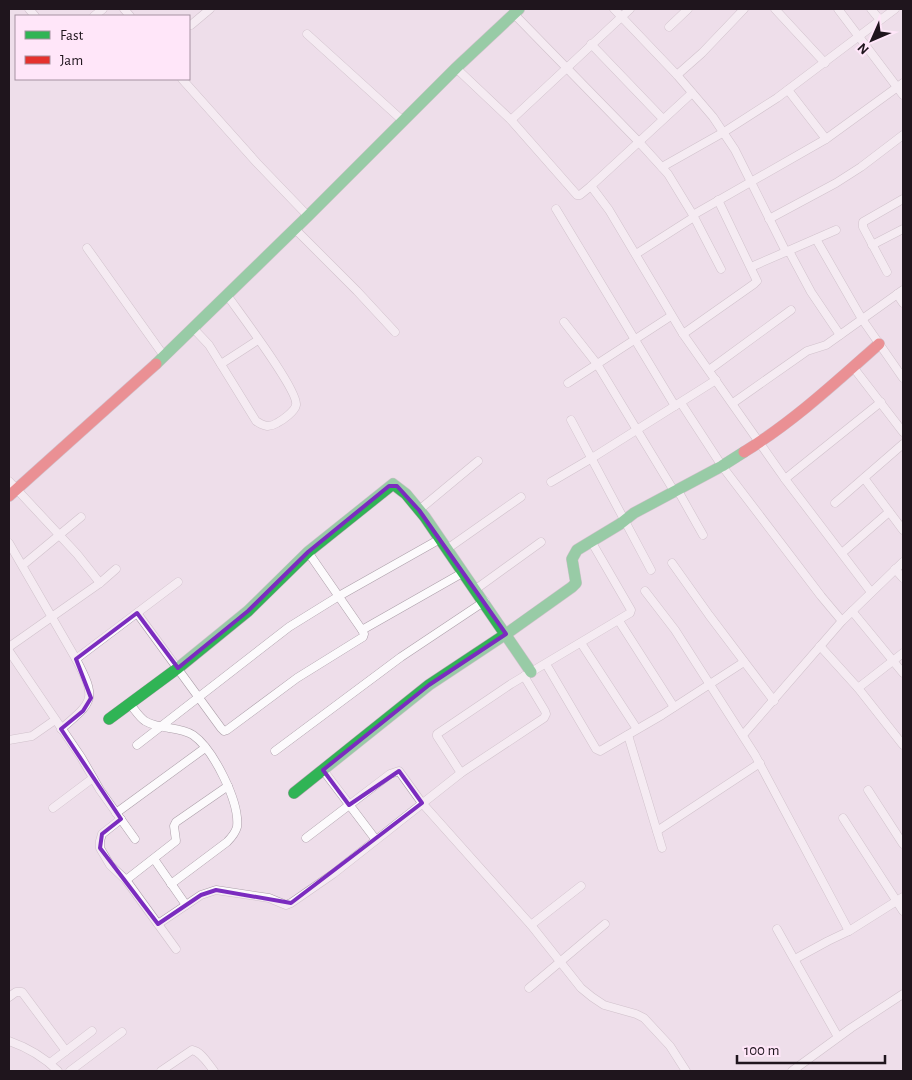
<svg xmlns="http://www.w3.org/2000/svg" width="912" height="1080" font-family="'Alegreya Sans',sans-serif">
  <rect width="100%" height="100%" fill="#eedeea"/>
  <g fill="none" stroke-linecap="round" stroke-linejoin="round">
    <defs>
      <g id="street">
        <path d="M 29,9 L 35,16"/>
        <path d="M 124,9 L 130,16"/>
        <path d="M 614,9 L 677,75 L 713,117 L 735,150 L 786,252"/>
        <path d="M 775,9 L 825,63"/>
        <path d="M 838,9 L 903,95"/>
        <path d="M 871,9 L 880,20"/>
        <path d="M 514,14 L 638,141 L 668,174 L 693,215 L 721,269"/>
        <path d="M 94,16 L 103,9"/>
        <path d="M 191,25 L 210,9"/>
        <path d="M 669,27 L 688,9"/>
        <path d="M 307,34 L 403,121"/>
        <path d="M 591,44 L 663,119"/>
        <path d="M 456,68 L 511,120 L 577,195 L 580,195 L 591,186 L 692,93"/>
        <path d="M 677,75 L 702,53 L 744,9"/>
        <path d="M 182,79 L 257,163 L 308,216"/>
        <path d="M 788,90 L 826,139"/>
        <path d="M 511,120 L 630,9"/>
        <path d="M 662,167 L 724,132 L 777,98 L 895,9"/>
        <path d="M 591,186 L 609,210 L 683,334 L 785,479 L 871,592"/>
        <path d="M 556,209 L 675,406"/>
        <path d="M 693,215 L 826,139 L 903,83"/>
        <path d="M 769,219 L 836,183 L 861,167 L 903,135"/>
        <path d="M 295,229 L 357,291 L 395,332"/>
        <path d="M 816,239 L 862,319 L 903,378"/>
        <path d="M 872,245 L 903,229"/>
        <path d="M 87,248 L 164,356"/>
        <path d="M 789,251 L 811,292 L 840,335"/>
        <path d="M 636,254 L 694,217"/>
        <path d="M 751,267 L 836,230"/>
        <path d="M 887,272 L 863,227 L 863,222 L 903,199"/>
        <path d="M 897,294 L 903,303"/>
        <path d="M 564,322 L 597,364 L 674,491"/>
        <path d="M 193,328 L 209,345 L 256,421 C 263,426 269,428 277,423 C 283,420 295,411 296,405 C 299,391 238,311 227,295"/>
        <path d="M 683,334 L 754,284 L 757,281 L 718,200"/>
        <path d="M 221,364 L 258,340"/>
        <path d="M 853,367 L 903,432"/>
        <path d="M 709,370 L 791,310"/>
        <path d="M 568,383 L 671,316"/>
        <path d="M 681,403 L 722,466 L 821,596 L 842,621"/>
        <path d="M 733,403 L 807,351 L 826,345 L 903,290"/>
        <path d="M 571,420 L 651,570"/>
        <path d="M 864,478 L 903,530"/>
        <path d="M 785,479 L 881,402"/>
        <path d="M 9,481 L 77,554 L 100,583"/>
        <path d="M 551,482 L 592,458 L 716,380"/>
        <path d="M 677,489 L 703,535"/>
        <path d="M 835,503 L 903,444"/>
        <path d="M 419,510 L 478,461"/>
        <path d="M 9,543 L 76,659 C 97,699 94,701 61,729"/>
        <path d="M 447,549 L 521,497"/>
        <path d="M 842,553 L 889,512"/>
        <path d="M 672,563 L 709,615 L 774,701"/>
        <path d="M 23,565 L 81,517"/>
        <path d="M 895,569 L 903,578"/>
        <path d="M 476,589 L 541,542"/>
        <path d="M 645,591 L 675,630 L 755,755 L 849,931"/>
        <path d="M 852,611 L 903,673"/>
        <path d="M 137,613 L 221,728 L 224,731 L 227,730 L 297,678 L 363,637 L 364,634 L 362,630 L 308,552"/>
        <path d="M 619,621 L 674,707"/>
        <path d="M 362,630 L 464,572"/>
        <path d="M 581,643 L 637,729"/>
        <path d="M 820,646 L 858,688 L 903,745"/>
        <path d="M 9,647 L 100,583 L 116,569"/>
        <path d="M 9,651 L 81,757 L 100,790 L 135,839"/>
        <path d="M 76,659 L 178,582"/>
        <path d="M 546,664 L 596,749 L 600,751 L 662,715 L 744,662"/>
        <path d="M 858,688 L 903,653"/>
        <path d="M 130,704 C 135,710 139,717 145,721 C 160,730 179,726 193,735 C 213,749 240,802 237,827 C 235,834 231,838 227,842 L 171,884"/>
        <path d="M 628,735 L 662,848"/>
        <path d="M 743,735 L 842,621 L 903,562"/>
        <path d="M 9,740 L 32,736 L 55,720"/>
        <path d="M 137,745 L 289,627 L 339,596 L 440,539"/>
        <path d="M 275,751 L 401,657 L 485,601"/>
        <path d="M 323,770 L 376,840"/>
        <path d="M 461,773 L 437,736 L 437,734 L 511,684 L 630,613 L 631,610 L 591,541"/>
        <path d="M 868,790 L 903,844"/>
        <path d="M 53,808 L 93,778"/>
        <path d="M 116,813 L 205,748"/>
        <path d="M 843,818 L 903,911"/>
        <path d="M 121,819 L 102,834 L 100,841 L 100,848 L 110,865 L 126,880 L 176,949"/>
        <path d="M 657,831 L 760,763"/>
        <path d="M 306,838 L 390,774 L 399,771 L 422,803 L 531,925 L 581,988 L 592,997 L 604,1005 L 636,1014 L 644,1018 L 670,1046 L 686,1071"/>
        <path d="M 154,859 L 186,905"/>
        <path d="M 126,880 L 176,841 L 174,826 L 176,822 L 228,786"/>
        <path d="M 158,924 L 201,895 L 216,890 L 269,898 L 286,905 L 291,903 L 333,874 L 461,773 L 544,718 L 546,714 L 545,711 L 524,676"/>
        <path d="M 531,925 L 581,886"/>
        <path d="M 777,929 L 838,1037"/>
        <path d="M 795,959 L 828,941 L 849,931 L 903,897"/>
        <path d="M 529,988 L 605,924"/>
        <path d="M 9,997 L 16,992 L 22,992 L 66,1051"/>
        <path d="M 9,1041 C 26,1047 45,1058 58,1071"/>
        <path d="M 50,1063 L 92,1031"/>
        <path d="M 70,1071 L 122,1032"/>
        <path d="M 161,1071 L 192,1050 C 202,1052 208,1064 214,1071"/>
        <path d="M 792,1071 L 851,1028 L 903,994"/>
      </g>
      <g id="fast">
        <path d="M 156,364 L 308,216 L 456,68 L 519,9"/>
        <path d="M 109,719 L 178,668 L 248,611 L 308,552 L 393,484 L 406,494 L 425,517 L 531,672"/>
        <path d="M 294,793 L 429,685 L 506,634 L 572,587 L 576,583 L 572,559 L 577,550 L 620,524 L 634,513 L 722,466 L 744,452"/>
      </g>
      <g id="jam">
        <path d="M 744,452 C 793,422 836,382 879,344"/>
        <path d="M 9,496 L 156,364"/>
      </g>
    </defs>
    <!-- street casing -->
    <use href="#street" stroke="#ac9fa9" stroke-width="9"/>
    <!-- fast casing -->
    <use href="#fast" stroke="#ac9fa9" stroke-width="12"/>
    <!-- jam casing -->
    <use href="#jam" stroke="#ac9fa9" stroke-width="12"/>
    <!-- street -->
    <use href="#street" stroke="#fcfafc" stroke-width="8"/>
    <!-- fast -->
    <use href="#fast" stroke="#30b455" stroke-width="11"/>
    <!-- jam -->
    <use href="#jam" stroke="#e5322d" stroke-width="11"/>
  </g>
  <!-- marked area -->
  <path d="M0 0H912V1080H0ZM 389,486 L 397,486 L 419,510 L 506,634 L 429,685 L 323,770 L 349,805 L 399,771 L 422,803 L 291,903 L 216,890 L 201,895 L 158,924 L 100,848 L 102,834 L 121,819 L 61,729 L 83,711 L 91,698 L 76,659 L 137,613 L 178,668 L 248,611 L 308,552 Z" fill="#eedeea" fill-opacity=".55" fill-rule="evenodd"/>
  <path fill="none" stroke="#7b2cbf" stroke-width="4" stroke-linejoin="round" d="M 389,486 L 397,486 L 419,510 L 506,634 L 429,685 L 323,770 L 349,805 L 399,771 L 422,803 L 291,903 L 216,890 L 201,895 L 158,924 L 100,848 L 102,834 L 121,819 L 61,729 L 83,711 L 91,698 L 76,659 L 137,613 L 178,668 L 248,611 L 308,552 Z"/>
  <!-- border -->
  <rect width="912" height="1080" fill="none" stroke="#1f151d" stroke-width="20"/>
  <!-- legend -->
  <rect x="15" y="15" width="175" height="65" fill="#ffe6f9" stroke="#a592a1"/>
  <rect x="25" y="31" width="25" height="8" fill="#30b455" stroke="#a592a1"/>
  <text x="60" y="40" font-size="15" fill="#1f151d">Fast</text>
  <rect x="25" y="56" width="25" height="8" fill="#e5322d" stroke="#a592a1"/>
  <text x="60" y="65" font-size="15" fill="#1f151d">Jam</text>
  <!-- north arrow -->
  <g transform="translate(872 40) rotate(225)" stroke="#ffe6f9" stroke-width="4" paint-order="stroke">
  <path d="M0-4L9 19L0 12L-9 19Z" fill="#1f151d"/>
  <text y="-8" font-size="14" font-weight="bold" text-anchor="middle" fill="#1f151d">N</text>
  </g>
  <!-- scale -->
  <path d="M737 1055v8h148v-8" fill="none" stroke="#1f151d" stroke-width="2.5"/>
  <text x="744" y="1055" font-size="15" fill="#1f151d" stroke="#ffe6f9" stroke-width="4" paint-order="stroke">100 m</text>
</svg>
